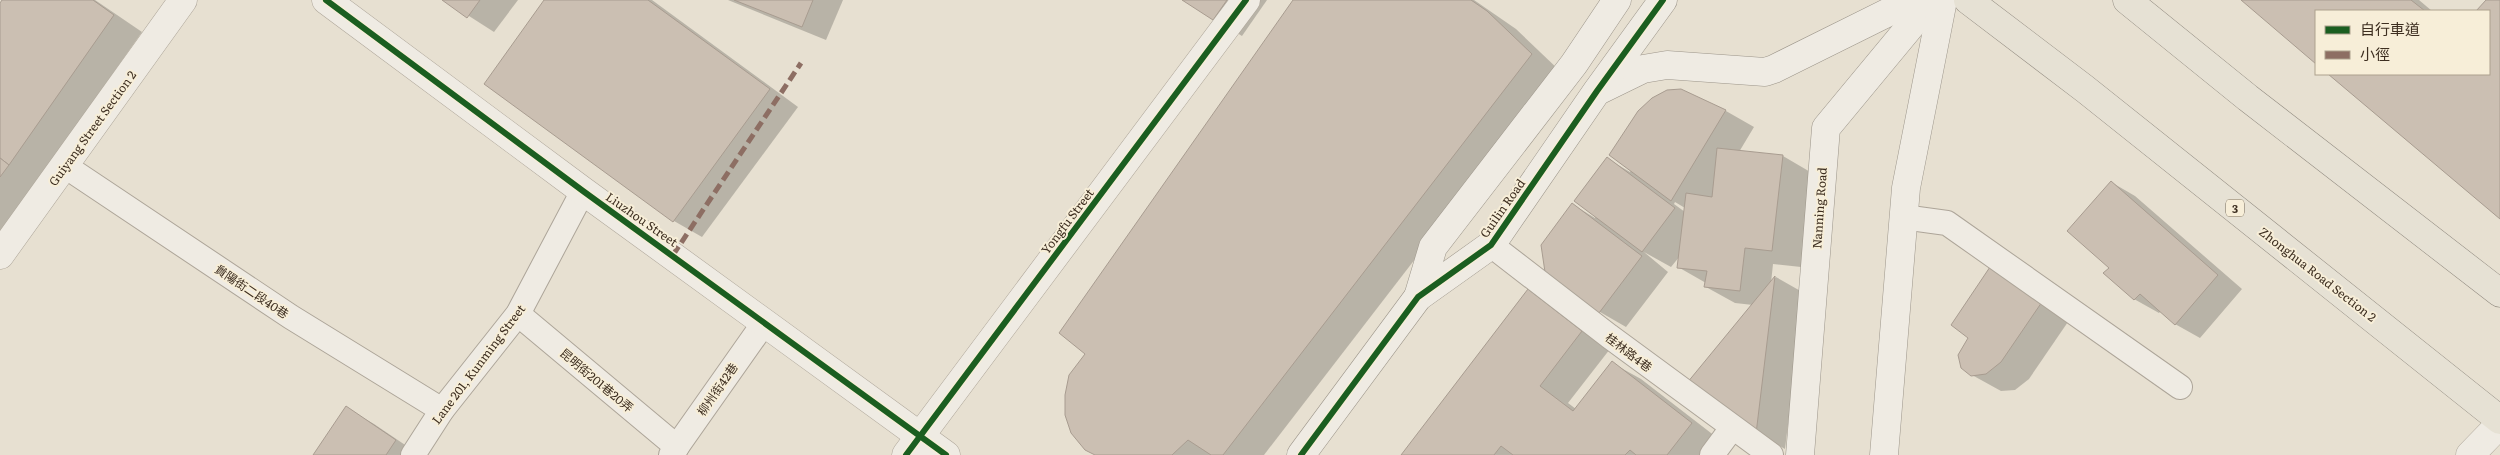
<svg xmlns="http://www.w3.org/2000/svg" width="2500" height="455" font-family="Literata,'Noto Sans TC',serif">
  <rect width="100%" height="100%" fill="#e7e0d1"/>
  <!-- shadow -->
  <g fill="#0003" fill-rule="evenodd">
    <path d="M 4,0 L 95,0 L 142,32 L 0,234 L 0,5 Z"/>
    <path d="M 444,0 L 518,0 L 494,32 Z"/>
    <path d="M 546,0 L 652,0 L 798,107 L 702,237 L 674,221 Z"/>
    <path d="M 728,0 L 843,0 L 826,40 Z"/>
    <path d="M 1184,0 L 1267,0 L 1242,36 Z"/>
    <path d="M 1295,0 L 1474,0 L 1516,29 L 1560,71 L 1264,455 L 1096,455 L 1086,354 Z"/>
    <path d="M 2243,0 L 2419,0 L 2432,11 L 2316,11 L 2316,62 Z"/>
    <path d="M 2487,0 L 2500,0 L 2500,218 L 2330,74 L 2489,74 L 2489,11 L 2478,11 Z"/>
    <path d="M 1680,90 L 1726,111 L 1754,127 L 1739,152 L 1783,156 L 1812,173 L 1801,267 L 1773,264 L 1771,283 L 1776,277 L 1804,293 L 1785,449 L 1757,433 L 1689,383 L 1753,305 L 1735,303 L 1706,287 L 1706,283 L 1678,267 L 1680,256 L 1671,267 L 1644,252 L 1668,272 L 1626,327 L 1600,312 L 1572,204 L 1595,218 L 1608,159 L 1630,172 ZM 1675,202 L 1685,208 L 1685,212 L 1674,204 Z"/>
    <path d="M 2111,182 L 2135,196 L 2242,289 L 2200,338 L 2175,324 L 2161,311 L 2159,313 L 2134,299 Z"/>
    <path d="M 1993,265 L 2072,316 L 2029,379 L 2015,390 L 2001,391 L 1972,375 L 1970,337 Z"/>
    <path d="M 1529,291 L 1558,308 L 1610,349 L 1568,403 L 1576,409 L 1612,363 L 1641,379 L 1720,440 L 1709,455 L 1402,455 Z"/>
    <path d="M 346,408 L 374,424 L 420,455 L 315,455 Z"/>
  </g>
  <!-- building -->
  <g fill="#cbbfb2" stroke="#a89c90">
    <path d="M 2,0 L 93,0 L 114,15 L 9,165 L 0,158 L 0,3 Z"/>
    <path d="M 442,0 L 480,0 L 467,18 Z"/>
    <path d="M 544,0 L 648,0 L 770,89 L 673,222 L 484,84 Z"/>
    <path d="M 734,0 L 813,0 L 802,27 Z"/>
    <path d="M 1182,0 L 1227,0 L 1213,20 Z"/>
    <path d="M 1293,0 L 1471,0 L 1487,11 L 1532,54 L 1223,455 L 1211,455 L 1188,440 L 1172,455 L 1095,455 L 1085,450 L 1071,433 L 1065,415 L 1065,395 L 1069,375 L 1085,354 L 1059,333 Z"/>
    <path d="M 2241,0 L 2411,0 L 2425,11 L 2316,11 L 2316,64 Z"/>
    <path d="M 2486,0 L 2500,0 L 2500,219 L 2328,74 L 2489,74 L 2489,11 L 2476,11 Z"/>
    <path d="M 1681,89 L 1726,110 L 1671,201 L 1609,155 L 1638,111 L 1652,98 L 1667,90 Z"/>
    <path d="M 1717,148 L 1783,155 L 1772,251 L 1745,248 L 1740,291 L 1704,287 L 1707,271 L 1677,268 L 1686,193 L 1712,197 Z"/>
    <path d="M 1607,157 L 1675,208 L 1642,252 L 1574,201 Z"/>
    <path d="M 0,158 L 9,165 L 0,177 Z"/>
    <path d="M 2111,181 L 2218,275 L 2175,325 L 2140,294 L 2134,300 L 2103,273 L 2109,268 L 2067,231 Z"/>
    <path d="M 1572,203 L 1642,256 L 1599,313 L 1545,272 L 1541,245 Z"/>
    <path d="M 1992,264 L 2044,299 L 2001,362 L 1986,374 L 1971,376 L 1961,368 L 1958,355 L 1968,338 L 1951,325 Z"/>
    <path d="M 1775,276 L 1756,434 L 1687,383 Z"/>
    <path d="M 1528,289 L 1582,331 L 1540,386 L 1573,411 L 1612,361 L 1692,423 L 1667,455 L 1636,455 L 1630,450 L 1625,455 L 1513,455 L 1501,446 L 1494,455 L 1401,455 Z"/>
    <path d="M 346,406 L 396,440 L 386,455 L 313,455 Z"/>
  </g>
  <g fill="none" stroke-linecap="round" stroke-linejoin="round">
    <defs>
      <g id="lane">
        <path d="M 65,166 L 291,317 L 442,410"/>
        <path d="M 1903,217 L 1947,223 L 2180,387"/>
        <path d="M 1491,245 L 1609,336 L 1771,455"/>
        <path d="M 518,314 L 677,447"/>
        <path d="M 413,455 L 442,410 L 518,314 L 583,191"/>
        <path d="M 671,455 L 764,323"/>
        <path d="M 1712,455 L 1732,428"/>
      </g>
      <g id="street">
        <path d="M 326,0 L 583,191 L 946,455"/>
        <path d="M 0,255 L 183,0"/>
        <path d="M 906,455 L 1246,0"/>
        <path d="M 2470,455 L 2500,424"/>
      </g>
      <g id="secondary">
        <path d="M 1600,90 L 1643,69 L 1667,65 L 1765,72 L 1774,69 L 1913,0"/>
        <path d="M 1418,297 L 1433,247 L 1574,64 L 1617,0"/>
        <path d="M 1301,455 L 1418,297 L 1491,245 L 1597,91 L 1663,0"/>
        <path d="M 1800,455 L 1826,128 L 1932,0"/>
        <path d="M 1884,455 L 1906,188 L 1943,0"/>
      </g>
      <g id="primary">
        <path d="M 1968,0 L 2085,89 L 2500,420"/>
        <path d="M 2127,0 L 2248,98 L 2500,293"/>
      </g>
    </defs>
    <!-- lane casing -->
    <use href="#lane" stroke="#ada599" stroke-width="26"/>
    <!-- street casing -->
    <use href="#street" stroke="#ada599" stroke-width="29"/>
    <!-- secondary casing -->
    <use href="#secondary" stroke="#9c958a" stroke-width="29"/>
    <!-- primary casing -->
    <use href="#primary" stroke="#928b80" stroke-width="29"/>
    <!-- lane -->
    <use href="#lane" stroke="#efebe3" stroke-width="24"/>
    <!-- street -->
    <use href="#street" stroke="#efebe3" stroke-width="28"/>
    <!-- secondary -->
    <use href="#secondary" stroke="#efebe3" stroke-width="28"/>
    <!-- primary -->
    <use href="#primary" stroke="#e6e1d4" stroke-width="28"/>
    <!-- quiet -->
    <path stroke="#8d6e63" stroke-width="5" stroke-dasharray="10 5" stroke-linecap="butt" d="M 673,255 L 801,63"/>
    <defs>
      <g id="cycleway">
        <path d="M 326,0 L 583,191 L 946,455"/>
        <path d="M 906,455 L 1246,0"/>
        <path d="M 1301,455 L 1418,297 L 1491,245 L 1597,91 L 1663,0"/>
      </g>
    </defs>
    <!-- cycleway casing -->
    <use href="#cycleway" stroke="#f7eed8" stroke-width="9"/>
    <!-- cycleway -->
    <use href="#cycleway" stroke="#1b5e20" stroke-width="6"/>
  </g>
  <g text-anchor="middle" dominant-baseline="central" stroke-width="4" stroke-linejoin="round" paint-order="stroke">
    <!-- shield labels -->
    <rect fill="#f7eed8" stroke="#756857" stroke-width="1" x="2226" y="199.5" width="18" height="17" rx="4"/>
    <g font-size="11" font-weight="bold" fill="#3d2e20">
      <text x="2235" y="208">3</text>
    </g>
    <!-- street labels -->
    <g font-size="12" fill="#3d2e20" stroke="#f7eed8">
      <text transform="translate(92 128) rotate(-54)">Guiyang Street Section 2</text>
      <text transform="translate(1502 208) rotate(-55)">Guilin Road</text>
      <text transform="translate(1819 208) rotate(-86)">Nanning Road</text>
      <text transform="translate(642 219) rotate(35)">Liuzhou Street</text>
      <text transform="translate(1067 221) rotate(-53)">Yongfu Street</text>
      <text transform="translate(2318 274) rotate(38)">Zhonghua Road Section 2</text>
      <text transform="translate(252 291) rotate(34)">貴陽街二段40巷</text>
      <text transform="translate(1629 352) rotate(37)">桂林路4巷</text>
      <text transform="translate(478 364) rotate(-53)">Lane 201, Kunming Street</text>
      <text transform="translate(597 380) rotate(40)">昆明街201巷20弄</text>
      <text transform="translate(717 389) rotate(-55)">柳州街42巷</text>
    </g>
  </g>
  <!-- legend -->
  <rect x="2315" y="10" width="175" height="65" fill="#f7eed8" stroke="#ada18e"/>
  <rect x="2325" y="26" width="25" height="8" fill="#1b5e20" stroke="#ada18e"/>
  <text x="2360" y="35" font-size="15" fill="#3d2e20">自行車道</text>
  <rect x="2325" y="51" width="25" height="8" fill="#8d6e63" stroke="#ada18e"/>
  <text x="2360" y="60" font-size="15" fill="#3d2e20">小徑</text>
</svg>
